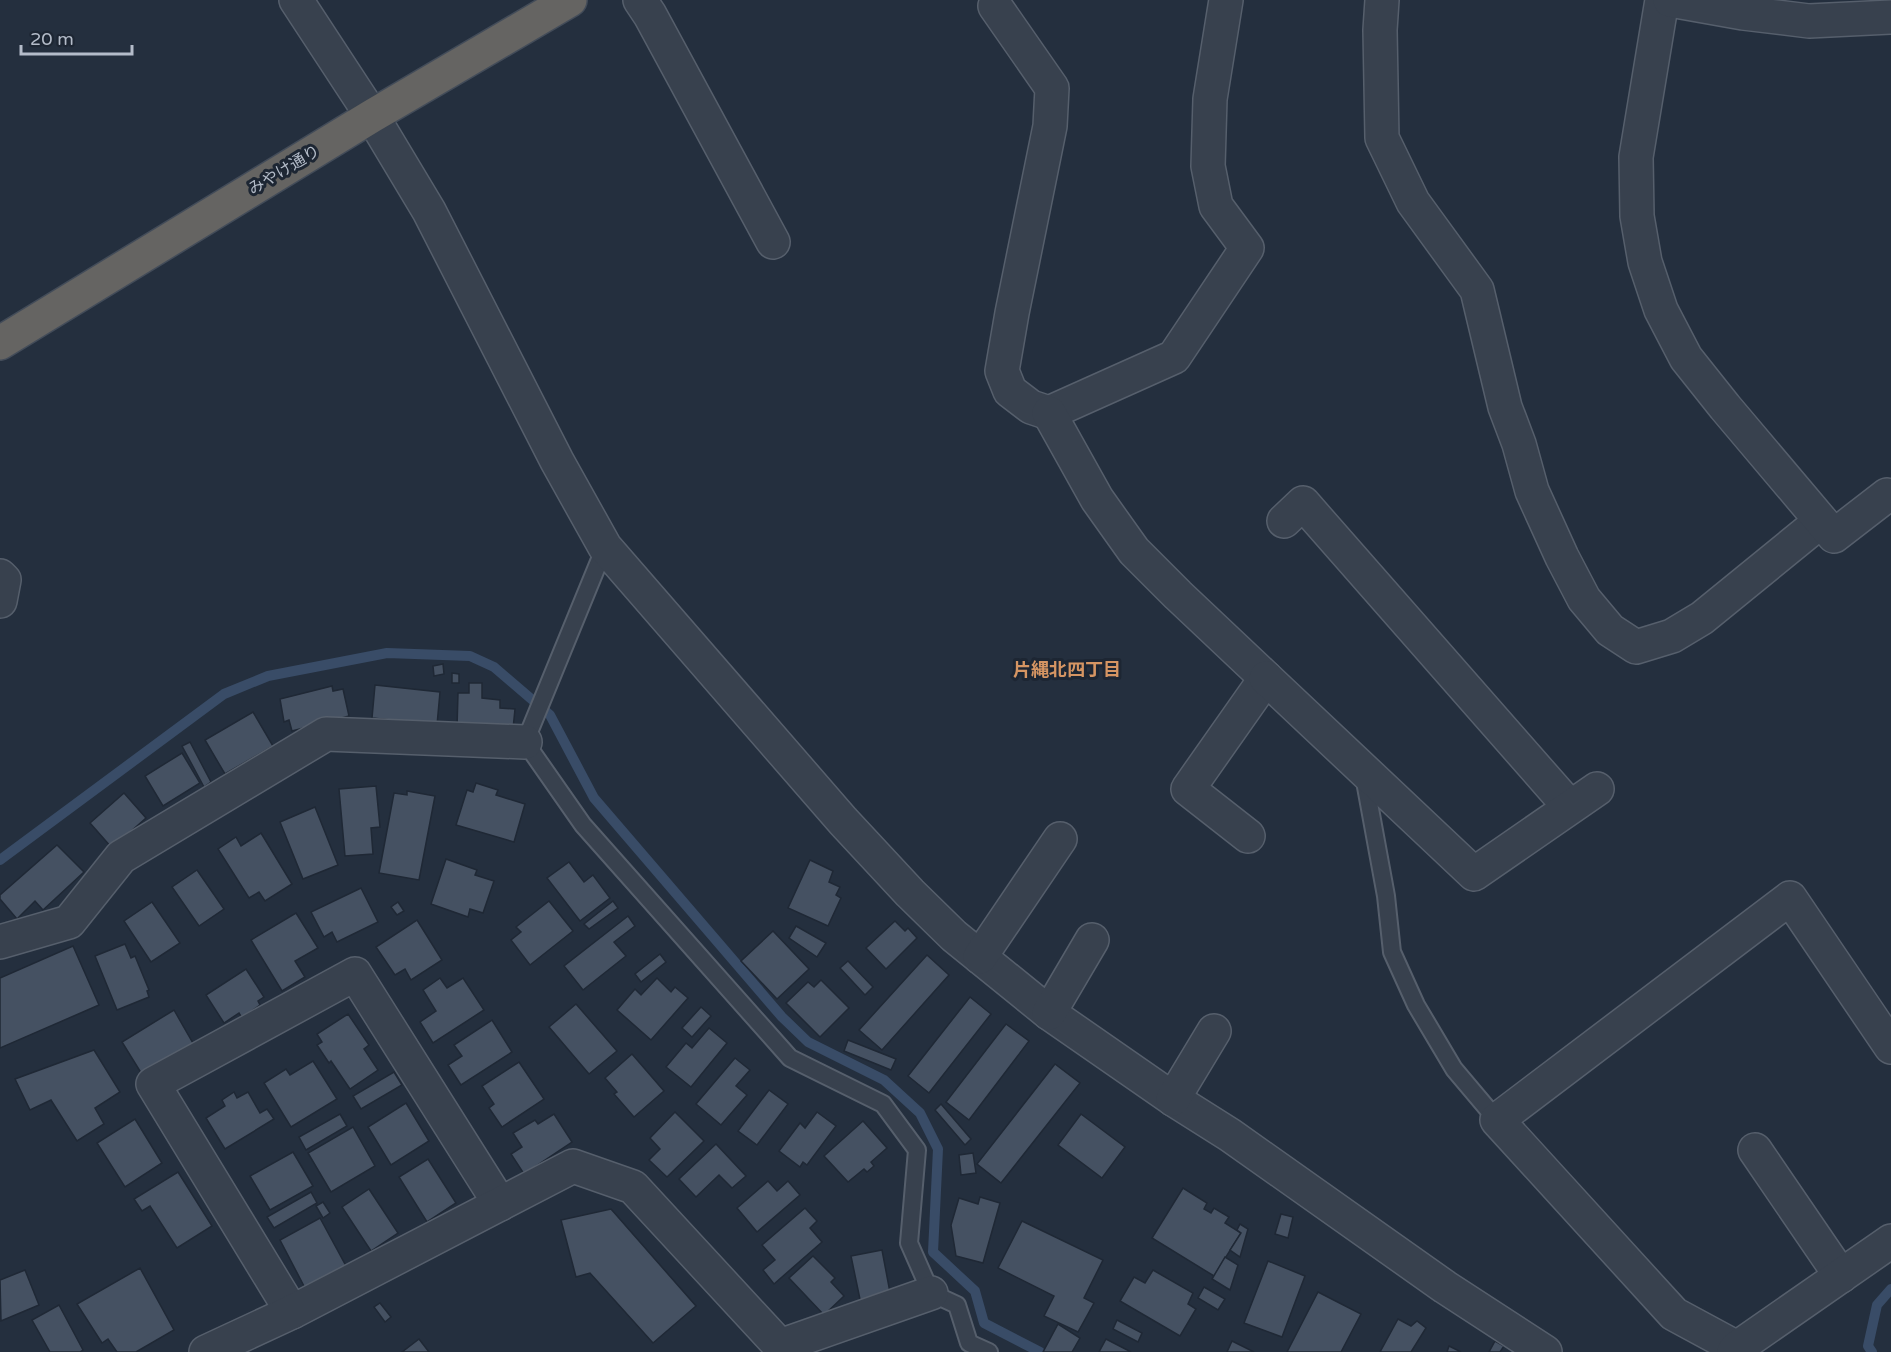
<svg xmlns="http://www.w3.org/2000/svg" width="1891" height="1352" font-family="'Varela Round','Noto Sans JP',sans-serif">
  <rect width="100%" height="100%" fill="#242f3e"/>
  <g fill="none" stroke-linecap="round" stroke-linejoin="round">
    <!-- stream -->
    <g stroke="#394c67" stroke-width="10">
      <path d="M 0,860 L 224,694 L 268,676 L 387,653 L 470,656 L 494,667 L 550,715 L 594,798 L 782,1017 L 808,1042 L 884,1080 L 920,1113 L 938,1149 L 933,1252 L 975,1291 L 984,1323 L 1040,1352"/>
      <path d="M 1872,1352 L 1868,1346 L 1877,1305 L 1891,1289"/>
    </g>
  </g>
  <!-- building -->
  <g fill="#455162" stroke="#1f2835" stroke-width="1.5">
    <path d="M 443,664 L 444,674 L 434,676 L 433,666 Z"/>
    <path d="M 452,673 L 459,674 L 459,683 L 452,683 Z"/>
    <path d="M 469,683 L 482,683 L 482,698 L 500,700 L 500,708 L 515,709 L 513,729 L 457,728 L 458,693 L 469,693 Z"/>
    <path d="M 375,685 L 440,692 L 437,725 L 372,718 Z"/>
    <path d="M 332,686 L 333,691 L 343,689 L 349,716 L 292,731 L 289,720 L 284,722 L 280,699 Z"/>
    <path d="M 253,712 L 273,746 L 225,774 L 205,740 Z"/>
    <path d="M 190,742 L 211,782 L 204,787 L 182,746 Z"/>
    <path d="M 182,753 L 200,783 L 163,806 L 145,776 Z"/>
    <path d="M 476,783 L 498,790 L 496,795 L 525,804 L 514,842 L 456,825 L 467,790 L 473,792 Z"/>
    <path d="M 376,786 L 380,827 L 371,828 L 373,854 L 345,856 L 339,789 Z"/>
    <path d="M 407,791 L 435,796 L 419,880 L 379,873 L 394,793 L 407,795 Z"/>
    <path d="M 124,793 L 146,818 L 112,848 L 90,823 Z"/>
    <path d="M 315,807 L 338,865 L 303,879 L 280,822 Z"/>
    <path d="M 261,833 L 292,884 L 265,901 L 259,892 L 249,898 L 218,849 L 236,837 L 241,846 Z"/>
    <path d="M 57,845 L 84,872 L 43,910 L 35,901 L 17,919 L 0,899 L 0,895 Z"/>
    <path d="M 446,859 L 477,870 L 475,875 L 494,881 L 483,913 L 470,909 L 468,917 L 431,904 Z"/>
    <path d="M 810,860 L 833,871 L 829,882 L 840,887 L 836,895 L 841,898 L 828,926 L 788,908 Z"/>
    <path d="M 569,862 L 584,882 L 593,875 L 610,898 L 580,921 L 547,878 Z"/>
    <path d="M 197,870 L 224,909 L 199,926 L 172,887 Z"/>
    <path d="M 361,888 L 378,922 L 337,942 L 332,932 L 324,937 L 311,912 Z"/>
    <path d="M 549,901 L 573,931 L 530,965 L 511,940 L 521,932 L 516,927 Z"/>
    <path d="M 613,901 L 618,908 L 589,929 L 584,924 Z"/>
    <path d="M 152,902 L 180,943 L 151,962 L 124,921 Z"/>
    <path d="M 398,902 L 404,911 L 397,915 L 391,907 Z"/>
    <path d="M 296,913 L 318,948 L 295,961 L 305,977 L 282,991 L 251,940 Z"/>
    <path d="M 628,916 L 635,926 L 614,942 L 626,956 L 583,990 L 564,966 Z"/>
    <path d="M 417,920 L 442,960 L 411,980 L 405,969 L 395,975 L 376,947 Z"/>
    <path d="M 895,921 L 905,931 L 908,928 L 917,938 L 886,969 L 866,948 Z"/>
    <path d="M 796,926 L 826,943 L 817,957 L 789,938 Z"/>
    <path d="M 773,931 L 809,969 L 777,999 L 741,961 Z"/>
    <path d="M 125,944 L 131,958 L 135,956 L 149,990 L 147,991 L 149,997 L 117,1010 L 95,956 Z"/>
    <path d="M 73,946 L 99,1005 L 0,1048 L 0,978 Z"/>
    <path d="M 660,954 L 666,962 L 641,982 L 635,974 Z"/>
    <path d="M 927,955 L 949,975 L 882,1050 L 859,1030 Z"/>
    <path d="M 848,961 L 873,987 L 865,995 L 840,968 Z"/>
    <path d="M 246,969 L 264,997 L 258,1001 L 260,1005 L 242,1018 L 239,1013 L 224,1023 L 206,995 Z"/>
    <path d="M 440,978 L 447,988 L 463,978 L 484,1010 L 433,1043 L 420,1022 L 436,1011 L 423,990 Z"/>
    <path d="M 657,978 L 671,992 L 675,987 L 688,998 L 651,1040 L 617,1010 L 635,989 L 641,995 Z"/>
    <path d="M 821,980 L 849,1008 L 820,1037 L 786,1003 L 808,982 L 814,987 Z"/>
    <path d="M 970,997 L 991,1014 L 929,1093 L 908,1076 Z"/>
    <path d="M 576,1004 L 617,1051 L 589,1074 L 549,1027 Z"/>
    <path d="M 701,1007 L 711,1016 L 692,1037 L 682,1028 Z"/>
    <path d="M 174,1010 L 194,1045 L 143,1076 L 122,1042 Z"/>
    <path d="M 348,1014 L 369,1045 L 364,1049 L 378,1070 L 350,1089 L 331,1061 L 329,1063 L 317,1045 L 322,1042 L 317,1034 Z"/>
    <path d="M 492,1020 L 512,1052 L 461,1085 L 448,1065 L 462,1056 L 454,1045 Z"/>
    <path d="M 1006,1024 L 1029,1041 L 969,1120 L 946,1102 Z"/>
    <path d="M 709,1028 L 727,1043 L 691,1087 L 666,1067 L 686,1043 L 692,1048 Z"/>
    <path d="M 848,1040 L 896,1059 L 891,1070 L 844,1051 Z"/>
    <path d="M 94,1050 L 120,1092 L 95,1108 L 104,1124 L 77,1141 L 51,1100 L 30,1110 L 15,1079 Z"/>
    <path d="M 632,1054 L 664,1091 L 634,1117 L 614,1094 L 617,1092 L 605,1078 Z"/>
    <path d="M 735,1058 L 750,1070 L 736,1086 L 747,1095 L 721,1125 L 696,1104 Z"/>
    <path d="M 313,1061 L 337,1099 L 291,1127 L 264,1083 L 286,1069 L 290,1075 Z"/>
    <path d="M 519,1062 L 544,1099 L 502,1127 L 489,1108 L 494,1104 L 482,1086 Z"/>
    <path d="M 1055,1064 L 1080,1083 L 1001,1183 L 977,1164 Z"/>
    <path d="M 394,1072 L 402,1085 L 361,1109 L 353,1096 Z"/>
    <path d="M 769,1090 L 788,1104 L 757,1145 L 738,1131 Z"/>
    <path d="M 234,1092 L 237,1098 L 248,1092 L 260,1113 L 267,1109 L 274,1119 L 225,1149 L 206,1118 L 225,1106 L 222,1100 Z"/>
    <path d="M 406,1103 L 429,1141 L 391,1165 L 368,1127 Z"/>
    <path d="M 941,1104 L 971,1139 L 965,1145 L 935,1110 Z"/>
    <path d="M 675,1112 L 704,1141 L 667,1177 L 649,1160 L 660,1149 L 650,1138 Z"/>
    <path d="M 817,1112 L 836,1126 L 807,1165 L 803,1162 L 800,1167 L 779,1151 L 800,1123 L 805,1128 Z"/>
    <path d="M 340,1114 L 347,1126 L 306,1150 L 299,1137 Z"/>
    <path d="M 554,1114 L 572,1142 L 524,1174 L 511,1154 L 522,1147 L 513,1133 L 535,1120 L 538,1124 Z"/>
    <path d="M 1081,1114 L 1125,1147 L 1102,1178 L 1058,1145 Z"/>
    <path d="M 135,1119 L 162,1163 L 125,1187 L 97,1143 Z"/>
    <path d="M 863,1121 L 887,1148 L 871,1162 L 874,1166 L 867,1172 L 864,1169 L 848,1182 L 824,1156 Z"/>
    <path d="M 353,1127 L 375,1166 L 331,1192 L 308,1153 Z"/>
    <path d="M 716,1144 L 746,1176 L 732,1188 L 719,1175 L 696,1197 L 679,1179 Z"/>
    <path d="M 293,1152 L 313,1186 L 270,1210 L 250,1176 Z"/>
    <path d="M 973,1153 L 976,1173 L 961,1175 L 959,1155 Z"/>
    <path d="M 428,1159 L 456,1203 L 427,1222 L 399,1177 Z"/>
    <path d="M 178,1172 L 212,1226 L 177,1248 L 150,1206 L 142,1211 L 134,1199 Z"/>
    <path d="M 768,1181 L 777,1191 L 788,1181 L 800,1195 L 757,1232 L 737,1208 Z"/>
    <path d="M 1183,1188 L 1207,1203 L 1204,1209 L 1211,1213 L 1214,1208 L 1229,1217 L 1225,1223 L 1241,1233 L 1214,1276 L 1152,1238 Z"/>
    <path d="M 369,1189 L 398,1233 L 371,1251 L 342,1207 Z"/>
    <path d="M 311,1192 L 317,1203 L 274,1228 L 267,1217 Z"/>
    <path d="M 980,1197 L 1000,1203 L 983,1263 L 956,1256 L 951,1225 L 959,1198 L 978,1204 Z"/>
    <path d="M 323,1202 L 330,1213 L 323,1218 L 316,1206 Z"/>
    <path d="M 805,1208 L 817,1221 L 810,1228 L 822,1242 L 774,1284 L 763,1270 L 775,1260 L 762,1245 Z"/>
    <path d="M 611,1209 L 696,1306 L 653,1343 L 590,1273 L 576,1277 L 561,1220 Z"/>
    <path d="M 1281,1214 L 1293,1217 L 1288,1238 L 1275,1234 Z"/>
    <path d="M 320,1218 L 346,1266 L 305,1288 L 280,1240 Z"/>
    <path d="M 1022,1221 L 1103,1260 L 1084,1298 L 1094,1303 L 1078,1332 L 1044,1316 L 1054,1296 L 998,1268 Z"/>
    <path d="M 1240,1224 L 1248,1229 L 1240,1257 L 1230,1250 L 1241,1233 L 1237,1230 Z"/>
    <path d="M 882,1250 L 892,1303 L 862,1309 L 851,1256 Z"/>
    <path d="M 813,1256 L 835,1278 L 831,1282 L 844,1296 L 824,1315 L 789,1278 Z"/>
    <path d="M 1225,1257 L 1238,1265 L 1230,1290 L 1212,1279 Z"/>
    <path d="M 1268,1261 L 1305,1276 L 1282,1337 L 1244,1323 Z"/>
    <path d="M 140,1268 L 174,1330 L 136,1352 L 117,1352 L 108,1339 L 102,1343 L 77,1304 Z"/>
    <path d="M 25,1270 L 39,1305 L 1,1321 L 0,1280 Z"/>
    <path d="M 1153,1270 L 1193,1293 L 1188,1304 L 1196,1309 L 1180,1336 L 1120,1301 L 1134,1277 L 1145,1283 Z"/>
    <path d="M 1204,1287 L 1225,1299 L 1218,1310 L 1198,1298 Z"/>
    <path d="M 1318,1292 L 1361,1314 L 1341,1352 L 1287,1352 Z"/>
    <path d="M 380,1303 L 391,1317 L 385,1322 L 374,1307 Z"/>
    <path d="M 59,1305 L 83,1350 L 80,1352 L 50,1352 L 32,1320 Z"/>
    <path d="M 1398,1319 L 1411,1326 L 1417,1321 L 1426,1328 L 1411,1352 L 1380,1352 Z"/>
    <path d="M 1117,1320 L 1142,1333 L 1138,1342 L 1113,1329 Z"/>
    <path d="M 1058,1324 L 1080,1338 L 1072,1352 L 1043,1352 Z"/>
    <path d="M 419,1339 L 429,1352 L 402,1352 Z"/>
    <path d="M 1106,1339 L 1131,1352 L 1099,1352 Z"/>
    <path d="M 1232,1341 L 1254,1352 L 1227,1352 Z"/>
    <path d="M 1495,1341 L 1504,1346 L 1500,1352 L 1489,1352 Z"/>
    <path d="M 1449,1346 L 1461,1352 L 1447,1352 Z"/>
  </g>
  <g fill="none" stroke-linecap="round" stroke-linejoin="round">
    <defs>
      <g id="service">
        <path d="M 605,547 L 525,742 L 583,825 L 790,1058 L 883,1104 L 917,1150 L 909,1243 L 931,1293 L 957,1305 L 969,1343 L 989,1352"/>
        <path d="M 1364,776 L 1386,896 L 1392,952 L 1416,1005 L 1454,1069 L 1497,1120"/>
      </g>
      <g id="minor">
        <path d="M 296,0 L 372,116 L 429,211 L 557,461 L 605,547 L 843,821 L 910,893 L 954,936 L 1049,1013 L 1173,1099 L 1230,1135 L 1445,1287 L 1545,1352"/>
        <path d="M 640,0 L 650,15 L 773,242"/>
        <path d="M 1382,0 L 1380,30 L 1382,138 L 1413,202 L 1477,290 L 1505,407 L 1519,444 L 1532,491 L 1562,557 L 1584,599 L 1610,630 L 1636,647 L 1672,636 L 1702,618 L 1821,521"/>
        <path d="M 1662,0 L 1636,157 L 1637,216 L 1645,262 L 1661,310 L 1686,358 L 1725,407 L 1834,536 L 1887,495"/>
        <path d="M 1670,0 L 1743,13 L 1809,21 L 1891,17"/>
        <path d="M 995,6 L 1052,88 L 1050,126 L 1012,313 L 1002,371 L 1010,391 L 1031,407 L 1049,413 L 1174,357 L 1247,248 L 1216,206 L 1208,166 L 1210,99 L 1226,0"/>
        <path d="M 1049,413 L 1097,499 L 1134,551 L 1178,595 L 1266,678 L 1188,789 L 1248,836"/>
        <path d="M 1284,521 L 1303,503 L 1569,806"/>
        <path d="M 0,576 L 4,580 L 0,601"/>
        <path d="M 1266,678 L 1474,874 L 1597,789"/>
        <path d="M 0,942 L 69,922 L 121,857 L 326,734 L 525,742"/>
        <path d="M 980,957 L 1060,839"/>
        <path d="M 1049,1013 L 1092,940"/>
        <path d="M 1173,1099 L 1214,1031"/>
        <path d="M 1755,1150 L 1841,1276"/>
        <path d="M 292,1312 L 153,1084 L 355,974 L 500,1204"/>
        <path d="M 1737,1348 L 1674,1314 L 1497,1120 L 1790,898 L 1891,1047"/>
        <path d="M 206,1352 L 292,1312 L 573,1166 L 633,1187 L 780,1346 L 931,1293"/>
        <path d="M 1734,1352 L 1737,1348 L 1891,1241"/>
      </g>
      <path id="trunk" d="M 0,343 L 372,116 L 570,0"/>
    </defs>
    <!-- service casing -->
    <use href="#service" stroke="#565f6c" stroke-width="20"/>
    <!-- minor casing -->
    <use href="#minor" stroke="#565f6c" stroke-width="36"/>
    <!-- trunk casing -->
    <use href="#trunk" stroke="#434c59" stroke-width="36"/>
    <!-- service -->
    <use href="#service" stroke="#38414e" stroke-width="16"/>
    <!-- minor -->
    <use href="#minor" stroke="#38414e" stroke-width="33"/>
    <!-- trunk -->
    <use href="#trunk" stroke="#656462" stroke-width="33"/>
  </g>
  <g text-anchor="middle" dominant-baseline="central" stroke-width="6" stroke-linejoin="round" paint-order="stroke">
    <!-- street labels -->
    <g font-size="16" fill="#b4bcc9" stroke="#1d2633">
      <text transform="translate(284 170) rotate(-31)">みやけ通り</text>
    </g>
    <!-- neighbourhood labels -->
    <g font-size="18" font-weight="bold" fill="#d59563" stroke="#1d2633">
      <text x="1067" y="670">片縄北四丁目</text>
    </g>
  </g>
  <!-- scale -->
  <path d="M21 45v9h111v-9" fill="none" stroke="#b4bcc9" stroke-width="3"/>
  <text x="30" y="45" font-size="18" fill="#b4bcc9" stroke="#1d2633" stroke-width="4.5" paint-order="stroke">20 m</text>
</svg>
